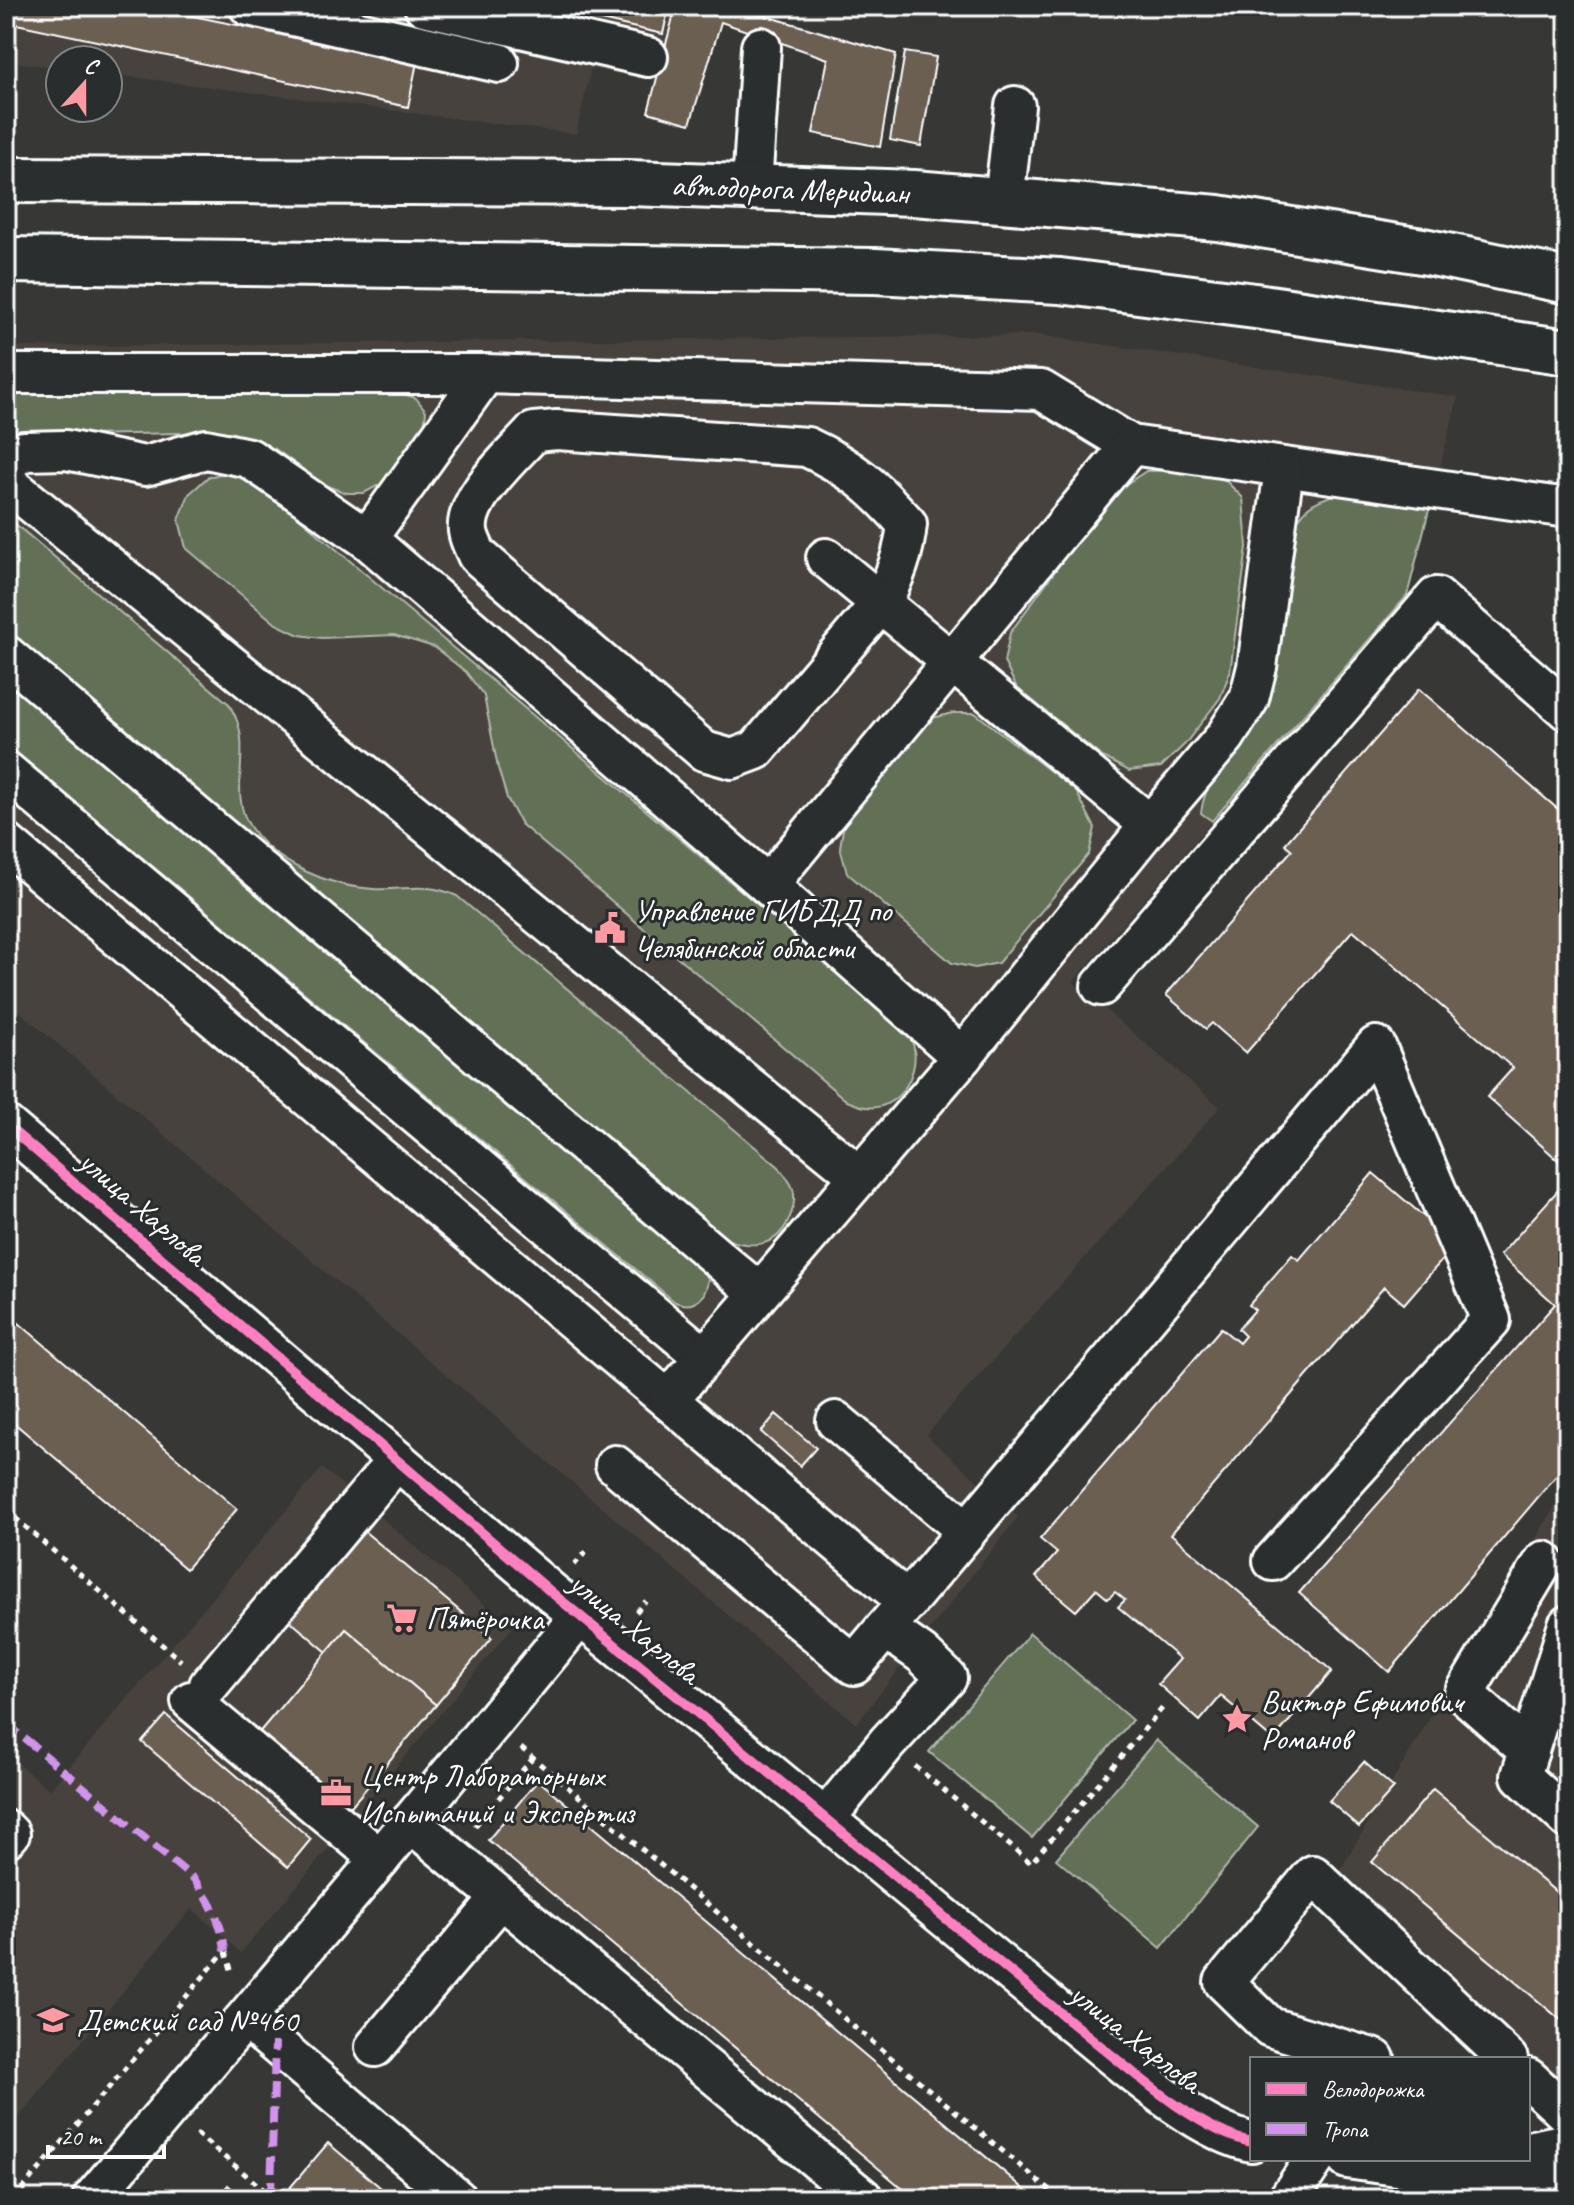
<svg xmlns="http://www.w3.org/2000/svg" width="1574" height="2205" font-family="Caveat,sans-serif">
  <rect width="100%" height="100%" fill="#373735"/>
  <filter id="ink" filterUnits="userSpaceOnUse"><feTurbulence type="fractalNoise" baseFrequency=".0125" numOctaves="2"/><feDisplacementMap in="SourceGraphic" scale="16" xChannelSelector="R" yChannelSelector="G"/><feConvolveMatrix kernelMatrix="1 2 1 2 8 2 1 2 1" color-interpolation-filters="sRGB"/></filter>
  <g filter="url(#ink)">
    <!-- built -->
    <g fill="#47433d">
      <path d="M 6,6 L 678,6 L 660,81 L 591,69 L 576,134 L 108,74 L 108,60 L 60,60 L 60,68 L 6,61 Z"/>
      <path d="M 1039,335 L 1458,397 L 1407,596 L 1073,982 L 1220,1107 L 926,1435 L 1018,1517 L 856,1724 L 6,1000 L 6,347 Z"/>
      <path d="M 322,1468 L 512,1628 L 241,1953 L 192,1908 L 6,2133 L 6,1754 L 50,1790 Z"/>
      <path d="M 1568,1484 L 1568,2087 L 1332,1884 Z"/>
    </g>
    <!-- green -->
    <g fill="#627057" stroke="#b0b8ab" stroke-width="2">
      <path d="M 393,391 L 416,398 L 426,411 L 424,427 L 392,478 L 364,493 L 347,493 L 324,485 L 275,449 L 230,432 L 35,436 L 6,443 L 6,395 Z"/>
      <path d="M 1196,470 L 1223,478 L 1243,498 L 1247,547 L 1230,672 L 1220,698 L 1185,744 L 1161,767 L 1129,771 L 1101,756 L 1017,688 L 1004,662 L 1010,633 L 1110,495 L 1146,471 Z"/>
      <path d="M 228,472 L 253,479 L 906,1030 C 909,1036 913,1042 914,1048 C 919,1076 897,1112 865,1107 C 859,1106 853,1103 847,1101 L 521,824 L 507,798 L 498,768 L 484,696 L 466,672 L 434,647 L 394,635 L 322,638 L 299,635 L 276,624 L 186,548 L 179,520 L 189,494 L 208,477 Z"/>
      <path d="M 1339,494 L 1430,506 L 1407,596 L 1212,821 L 1201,813 C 1207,762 1258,732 1273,684 L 1290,537 C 1301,509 1310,501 1339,494 Z"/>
      <path d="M 6,520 L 14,523 L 229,704 C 235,715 240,725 241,738 C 244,768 232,801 251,828 C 275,864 331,887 373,889 C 406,891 425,881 457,896 L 779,1167 C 783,1174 791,1181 793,1189 C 796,1199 793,1210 789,1219 C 776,1250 747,1248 720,1237 L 6,636 Z"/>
      <path d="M 6,669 L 708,1273 C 709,1294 697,1311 675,1302 L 6,744 Z"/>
      <path d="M 953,713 L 975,713 L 1076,791 L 1095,828 L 1089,854 L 998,963 L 975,968 L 952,963 L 847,873 L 840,847 L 845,818 L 925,720 Z"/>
      <path d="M 1030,1633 L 1132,1720 L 1032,1838 L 929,1752 Z"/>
      <path d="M 1156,1740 L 1258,1827 L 1161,1948 L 1056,1859 Z"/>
    </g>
    <!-- building -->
    <g fill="#6b5e51" stroke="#fff" stroke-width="2">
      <path d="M 10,6 L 144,6 L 417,62 L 408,107 L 7,22 Z"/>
      <path d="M 539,6 L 669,6 L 663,34 Z"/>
      <path d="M 676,6 L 732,6 L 896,54 L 880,147 L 813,133 L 828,59 L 721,22 L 690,124 L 648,112 Z"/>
      <path d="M 905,52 L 936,57 L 921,146 L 890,140 Z"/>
      <path d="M 1419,689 L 1568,818 L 1568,1169 L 1487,1097 L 1513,1068 L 1353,930 L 1246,1053 L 1212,1023 L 1206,1029 L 1166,995 L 1292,850 L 1285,844 Z"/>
      <path d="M 1373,1173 L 1456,1244 L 1404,1304 L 1384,1287 L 1171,1534 L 1332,1671 L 1273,1740 L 1221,1696 L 1200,1721 L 1158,1684 L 1180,1659 L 1118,1607 L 1125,1600 L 1115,1592 L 1108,1599 L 1096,1589 L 1076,1611 L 1065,1602 L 1036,1577 L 1057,1553 L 1040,1539 L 1221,1328 L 1239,1343 L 1245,1336 L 1238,1329 L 1255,1310 L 1249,1305 L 1292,1255 L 1299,1260 Z"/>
      <path d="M 1568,1179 L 1568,1462 L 1389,1672 L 1299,1593 L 1555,1304 L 1500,1255 Z"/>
      <path d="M 6,1312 L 237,1509 L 186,1569 L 6,1416 Z"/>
      <path d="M 776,1414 L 816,1448 L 800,1466 L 761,1432 Z"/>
      <path d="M 358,1526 L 492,1638 L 436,1705 L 346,1629 L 327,1652 L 283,1615 Z"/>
      <path d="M 346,1629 L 436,1705 L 347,1811 L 257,1735 Z"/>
      <path d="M 166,1715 L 311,1839 L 288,1867 L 142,1742 Z"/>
      <path d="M 1364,1762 L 1394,1788 L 1359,1827 L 1329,1801 Z"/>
      <path d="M 538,1780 L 1036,2199 L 915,2199 L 488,1840 Z"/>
      <path d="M 1433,1789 L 1568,1902 L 1568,2026 L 1372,1862 Z"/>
      <path d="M 328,2143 L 394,2199 L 286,2199 L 283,2196 Z"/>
      <path d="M 228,2185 L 244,2199 L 217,2199 Z"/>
    </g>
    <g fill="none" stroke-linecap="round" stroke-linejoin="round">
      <defs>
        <g id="minor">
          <path d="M 249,6 L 499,63"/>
          <path d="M 424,6 L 648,57"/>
          <path d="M 752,187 L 761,47"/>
          <path d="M 1004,200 L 1015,106"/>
          <path d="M 6,374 L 485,374 L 1041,390 L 1131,445 L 1568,508"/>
          <path d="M 557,430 L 807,447 C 852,468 874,487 907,524 C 904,554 895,577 881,603 L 756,750 L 732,759 L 704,751 L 477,555 C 474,548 469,539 468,531 C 464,498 513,456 534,432 Z"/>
          <path d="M 6,463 L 24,451 L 66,450 L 145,466 L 206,449 L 249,458 L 367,539 L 768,885 L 962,1057"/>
          <path d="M 6,482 L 858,1175"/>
          <path d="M 367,539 L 485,374"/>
          <path d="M 826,558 L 1150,825"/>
          <path d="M 6,655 L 758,1292"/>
          <path d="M 6,771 L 703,1356"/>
          <path d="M 6,843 L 908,1602"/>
          <path d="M 768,885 L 1131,445"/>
          <path d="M 1101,986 L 1436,597 L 1568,711"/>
          <path d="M 6,1125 L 551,1592 L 1076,2026 C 1120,2061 1197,2132 1252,2142"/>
          <path d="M 668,1400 L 962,1057 L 1150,825 L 1225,737 L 1249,699 L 1257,667 L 1284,469"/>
          <path d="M 836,1421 L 967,1531"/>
          <path d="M 615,1465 L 854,1665 L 1376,1046 L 1491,1320 L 1273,1561"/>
          <path d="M 1568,1625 L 1521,1776 L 1568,1819"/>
          <path d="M 209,1685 L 397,1460"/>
          <path d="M 191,1701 L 380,1859"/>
          <path d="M 1529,1751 L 1464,1694 L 1544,1561"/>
          <path d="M 825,1819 L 887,1743 L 947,1678 L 922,1654 L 885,1628"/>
          <path d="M 410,1822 L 864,2199"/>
          <path d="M 6,1830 L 10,1834 L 6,1838"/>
          <path d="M 246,2019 L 457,2199"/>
          <path d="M 375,2047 L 501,1898"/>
          <path d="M 1375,2059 L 1270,2027 L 1224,1982 L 1313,1875 L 1508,2059"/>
          <path d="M 1528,2078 L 1568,2115"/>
          <path d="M 1528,2151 L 1568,2143"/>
          <path d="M 1347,2159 L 1425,2170 L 1568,2184"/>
          <path d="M 92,2199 L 380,1859 L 581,1615"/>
          <path d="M 1288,2199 L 1315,2159"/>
        </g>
        <g id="major">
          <path d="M 6,180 L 629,183 L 914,193 L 1218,218 L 1428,252 L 1568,281"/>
          <path d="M 6,260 L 875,271 L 1060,281 L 1255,306 L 1568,352"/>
        </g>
      </defs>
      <!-- minor casing -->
      <use href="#minor" stroke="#fff" stroke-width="44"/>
      <!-- major casing -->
      <use href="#major" stroke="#fff" stroke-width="50"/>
      <!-- path -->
      <g stroke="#fff" stroke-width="5" stroke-dasharray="6 6" stroke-linecap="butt">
        <path d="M 6,1510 L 181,1661"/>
        <path d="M 574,1565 L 587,1551"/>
        <path d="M 636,1612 L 646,1601"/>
        <path d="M 521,1748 L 1060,2199"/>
        <path d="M 915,1766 L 1031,1863 L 1165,1705"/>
        <path d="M 475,1826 L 533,1758"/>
        <path d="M 226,1952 L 232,1973"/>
        <path d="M 199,2133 L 198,2135 L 275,2199"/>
        <path d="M 14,2199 L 225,1951"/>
      </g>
      <!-- minor -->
      <use href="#minor" stroke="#2a2d2e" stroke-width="38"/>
      <!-- major -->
      <use href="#major" stroke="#2a2d2e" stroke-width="44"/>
      <!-- quiet -->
      <g stroke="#d193ec" stroke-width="8" stroke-dasharray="16 8" stroke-linecap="butt">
        <path d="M 6,1723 L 194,1879 C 211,1903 222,1922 225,1951"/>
        <path d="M 271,2196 L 275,2042"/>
      </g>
      <defs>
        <path id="cycleway" d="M 6,1125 L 551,1592 L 1076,2026 C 1120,2061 1197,2132 1252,2142"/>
      </defs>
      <!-- cycleway casing -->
      <use href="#cycleway" stroke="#2a2d2e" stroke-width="15"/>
      <!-- cycleway -->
      <use href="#cycleway" stroke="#ff80c0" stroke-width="10"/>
    </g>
  </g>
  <!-- icons -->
  <defs>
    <symbol id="civic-bare" viewBox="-9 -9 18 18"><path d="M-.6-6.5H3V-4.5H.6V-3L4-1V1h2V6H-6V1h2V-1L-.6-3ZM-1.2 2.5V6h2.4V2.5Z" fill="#ff9aa2" stroke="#2a2d2e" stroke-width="2.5" paint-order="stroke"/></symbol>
    <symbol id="supermarket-bare" viewBox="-9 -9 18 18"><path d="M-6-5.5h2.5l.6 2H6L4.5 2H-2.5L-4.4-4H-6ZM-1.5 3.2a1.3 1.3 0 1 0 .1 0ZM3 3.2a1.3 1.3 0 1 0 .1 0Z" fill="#ff9aa2" stroke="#2a2d2e" stroke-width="2.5" paint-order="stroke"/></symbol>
    <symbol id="sight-bare" viewBox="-9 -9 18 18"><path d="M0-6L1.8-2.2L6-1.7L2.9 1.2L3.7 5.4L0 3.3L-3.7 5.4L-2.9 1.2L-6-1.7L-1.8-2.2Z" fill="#ff9aa2" stroke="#2a2d2e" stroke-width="2.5" paint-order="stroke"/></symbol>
    <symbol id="office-bare" viewBox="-9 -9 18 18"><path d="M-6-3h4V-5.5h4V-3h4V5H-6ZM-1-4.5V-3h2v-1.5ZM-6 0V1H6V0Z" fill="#ff9aa2" stroke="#2a2d2e" stroke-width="2.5" paint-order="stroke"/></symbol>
    <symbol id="school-bare" viewBox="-9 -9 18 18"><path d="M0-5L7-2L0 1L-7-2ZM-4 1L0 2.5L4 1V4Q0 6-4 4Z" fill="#ff9aa2" stroke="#2a2d2e" stroke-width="2.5" paint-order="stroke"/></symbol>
  </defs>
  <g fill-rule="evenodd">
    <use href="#civic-bare" x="588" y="906" width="44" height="44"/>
    <use href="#supermarket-bare" x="380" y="1596" width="44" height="44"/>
    <use href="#sight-bare" x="1215" y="1697" width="44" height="44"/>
    <use href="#office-bare" x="314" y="1771" width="44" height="44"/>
    <use href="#school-bare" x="31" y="1998" width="44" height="44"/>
  </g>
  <g text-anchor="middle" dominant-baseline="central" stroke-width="6" stroke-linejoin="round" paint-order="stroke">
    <!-- street labels -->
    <g font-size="32" fill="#fff" stroke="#2a2d2e">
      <text transform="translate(790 189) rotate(2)">автодорога Меридиан</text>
      <text transform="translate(143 1208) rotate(41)">улица Харлова</text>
      <text transform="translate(635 1628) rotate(39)">улица Харлова</text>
      <text transform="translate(1136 2038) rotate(38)">улица Харлова</text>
    </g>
    <!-- poi labels -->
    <g font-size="32" fill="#fff" stroke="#2a2d2e" text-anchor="start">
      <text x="634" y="910">Управление ГИБДД по<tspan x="634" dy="37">Челябинской области</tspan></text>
      <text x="426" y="1618">Пятёрочка</text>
      <text x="1261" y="1701">Виктор Ефимович<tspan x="1261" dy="37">Романов</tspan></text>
      <text x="360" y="1775">Центр Лабораторных<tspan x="360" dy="37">Испытаний и Экспертиз</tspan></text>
      <text x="77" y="2020">Детский сад №460</text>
    </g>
  </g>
  <!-- margin -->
  <rect width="1574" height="2205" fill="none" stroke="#2a2d2e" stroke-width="32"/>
  <rect x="16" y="16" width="1542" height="2173" fill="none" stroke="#fff" stroke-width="3" filter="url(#ink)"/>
  <!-- legend -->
  <rect x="1250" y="2057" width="280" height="104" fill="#2a2d2e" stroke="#7f8182" stroke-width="2"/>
  <rect x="1266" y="2083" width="40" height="12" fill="#ff80c0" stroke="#7f8182" stroke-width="2"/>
  <text x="1322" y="2097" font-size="24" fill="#ffffff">Велодорожка</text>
  <rect x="1266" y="2123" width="40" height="12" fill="#d193ec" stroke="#7f8182" stroke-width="2"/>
  <text x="1322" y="2137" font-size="24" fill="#ffffff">Тропа</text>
  <!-- north arrow -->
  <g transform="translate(84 84) rotate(21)"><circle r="38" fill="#2a2d2e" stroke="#7f8182" stroke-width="2"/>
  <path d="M0-6L14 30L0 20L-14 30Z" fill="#ff9aa2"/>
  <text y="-12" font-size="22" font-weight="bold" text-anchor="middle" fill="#ffffff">С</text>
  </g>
  <!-- scale -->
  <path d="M48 2145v12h116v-12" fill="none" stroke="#ffffff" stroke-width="4"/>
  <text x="60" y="2145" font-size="24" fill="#ffffff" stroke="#2a2d2e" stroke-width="6" paint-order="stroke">20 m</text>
</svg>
